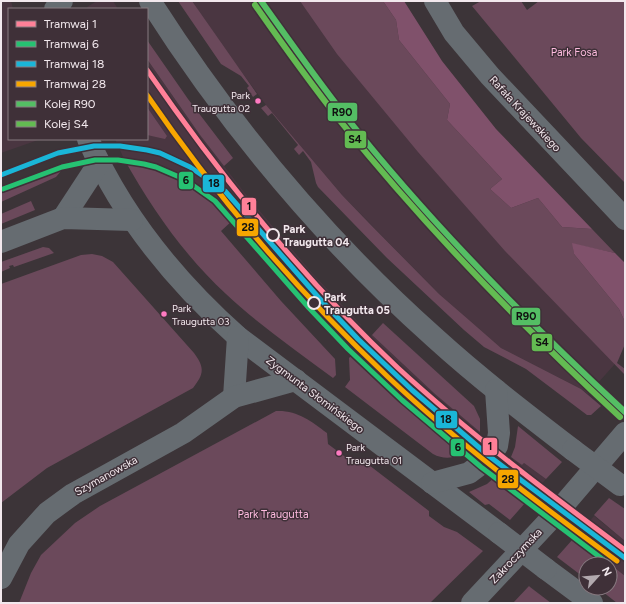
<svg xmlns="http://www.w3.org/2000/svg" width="626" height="604" font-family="Figtree,sans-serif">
  <rect width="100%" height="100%" fill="#3c3438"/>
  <!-- built -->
  <g fill="#4a3641">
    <path d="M 1,1 L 11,1 L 13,9 L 9,9 L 9,139 L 41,139 L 1,153 Z"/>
    <path d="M 97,1 L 113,1 L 118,9 L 88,9 L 87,7 Z"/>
    <path d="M 192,1 L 335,1 L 614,346 L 614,365 L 588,394 L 581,389 L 501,348 L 439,294 L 342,195 L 266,105 L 223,47 Z"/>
    <path d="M 147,59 L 200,135 L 247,196 L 312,273 L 361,325 L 344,342 L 277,270 L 235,219 L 233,220 L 219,205 L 207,194 L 196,186 L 170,172 L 143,163 L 124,159 L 115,139 L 147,139 L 147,135 L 155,136 L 167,136 L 147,107 Z"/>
    <path d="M 372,335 L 435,394 L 480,432 L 466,453 L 398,394 L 354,353 Z"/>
    <path d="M 514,458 L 522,465 L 524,463 L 546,479 L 526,502 L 504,486 L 506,484 L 498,478 Z"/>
    <path d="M 594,516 L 625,541 L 625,576 L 595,552 L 593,553 L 574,539 Z"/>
  </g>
  <!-- green -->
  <g fill="#6b495b">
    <path d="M 178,1 L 192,1 L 257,94 L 253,97 L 247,88 L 249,86 L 241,76 L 221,64 Z"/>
    <path d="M 300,1 L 383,1 L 396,20 L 399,40 L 450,104 L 447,120 L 502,179 L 490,189 L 511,208 L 538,198 L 562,227 L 592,229 L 615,253 L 573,244 L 574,254 L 619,309 L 625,322 L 625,344 L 617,363 L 625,369 L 625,375 L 505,251 L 418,152 L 337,54 Z"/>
    <path d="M 481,1 L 521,1 L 527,10 L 539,1 L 625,1 L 625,183 L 581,138 L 472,6 Z"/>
    <path d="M 147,40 L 188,99 L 233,158 L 224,166 L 200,135 L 147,59 Z"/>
    <path d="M 266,105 L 342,195 L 369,223 L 439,294 L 469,320 L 501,348 L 581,389 L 601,406 L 591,415 L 587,415 L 526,369 L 484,347 L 464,330 L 387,258 L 318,187 L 316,183 L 311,162 L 303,151 L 299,155 L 294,149 L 298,145 L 272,113 L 268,116 L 261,108 Z"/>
    <path d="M 147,107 L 167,136 L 165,139 L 147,135 Z"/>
    <path d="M 124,159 C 171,168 201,184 233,220 L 221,231 L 281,301 L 335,359 L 336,375 L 333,378 C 297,351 259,325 226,294 C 184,255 152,209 124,159 Z"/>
    <path d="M 60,166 L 61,171 L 56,177 L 1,202 L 1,188 Z"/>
    <path d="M 31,201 L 35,210 L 1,224 L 1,214 Z"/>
    <path d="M 43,247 L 49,248 L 54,253 L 14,267 L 13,265 L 9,266 L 10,268 L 1,272 L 1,262 Z"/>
    <path d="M 92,254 L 102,256 L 113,262 L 194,353 C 205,368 204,374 193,388 L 47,468 L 1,503 L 1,284 L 81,255 Z"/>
    <path d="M 383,323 L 474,406 L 480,419 L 480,432 L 435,394 L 372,335 Z"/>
    <path d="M 354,353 L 398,394 L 466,453 C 455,458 444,460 433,454 L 345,387 L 350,380 L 349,358 Z"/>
    <path d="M 276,411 C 297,410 311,421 327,433 L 328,444 L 352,462 L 353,460 L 361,459 L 429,511 L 429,516 L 444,527 L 457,532 L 483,551 L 430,603 L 19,603 L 31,573 L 41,555 L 75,523 L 100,506 Z"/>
    <path d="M 518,426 L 562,462 L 546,479 L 524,463 L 522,465 L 511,457 L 515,447 Z"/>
    <path d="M 496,476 L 506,484 L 504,486 L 526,502 L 510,520 L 489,504 L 485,505 L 469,492 L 487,484 Z"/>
    <path d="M 609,498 L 625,509 L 625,541 L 594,515 Z"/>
    <path d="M 573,539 L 593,553 L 595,552 L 625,576 L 625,603 L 617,603 L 598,588 L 610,588 L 610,564 L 586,564 L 586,579 L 557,557 Z"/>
    <path d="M 529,586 L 530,587 L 551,603 L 513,603 Z"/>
  </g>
  <!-- forest -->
  <g fill="#80516b">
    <path d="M 383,1 L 404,1 L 442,61 L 496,129 L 592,229 L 562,227 L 538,198 L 511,208 L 490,189 L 502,179 L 447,120 L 450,104 L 399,40 L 396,20 Z"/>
    <path d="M 572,243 L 615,253 L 625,263 L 625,322 L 619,309 L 574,254 Z"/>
  </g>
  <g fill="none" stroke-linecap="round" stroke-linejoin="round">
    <!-- secondary -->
    <g stroke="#666c71" stroke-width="22">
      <path d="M 150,1 C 229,125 325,240 435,338 C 479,378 526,414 573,450"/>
      <path d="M 435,1 L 454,33 L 490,76 L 625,219"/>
      <path d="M 55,9 L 62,1"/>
      <path d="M 88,139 C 122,216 175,281 238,337 L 499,533"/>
      <path d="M 63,218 L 99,163"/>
      <path d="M 1,242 L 63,218 L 132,220"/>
      <path d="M 234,397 L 238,337"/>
      <path d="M 432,483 L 469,473 L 485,461 L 494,450 L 497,446 L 499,433 L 496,390"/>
      <path d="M 546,569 L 592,603"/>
      <path d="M 1,578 L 19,544 L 47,513 L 73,494 L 183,433 L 234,397 L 296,380"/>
      <path d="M 472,603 L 560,509 L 625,433"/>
    </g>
    <!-- secondary-bridge -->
    <g stroke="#666c71" stroke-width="22">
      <path d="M 573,450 L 620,485"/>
      <path d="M 499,533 L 546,569"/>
    </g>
    <defs>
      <path id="rail-1" d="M 261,1 C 289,40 317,80 347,118 C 431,224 526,320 625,412"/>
      <path id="rail-2" d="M 255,5 C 283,45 311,84 341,122 C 426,228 521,325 620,417"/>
    </defs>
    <!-- rail-1 casing -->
    <use href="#rail-1" stroke="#3f3038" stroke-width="9"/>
    <!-- rail-2 casing -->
    <use href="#rail-2" stroke="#3f3038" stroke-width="9"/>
    <!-- rail-1 -->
    <use href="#rail-1" stroke="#54be64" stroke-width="6"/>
    <!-- rail-2 -->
    <use href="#rail-2" stroke="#63bb52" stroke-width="6"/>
    <defs>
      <path id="tram-1" d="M 147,70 C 221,177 303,279 398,368 C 470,434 547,492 625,550"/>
      <path id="tram-2" d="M 3,189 L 62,167 L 95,160 L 118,160 L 144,164 L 156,167 L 184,179 L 215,201 L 309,308 L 348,349 L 402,400 L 481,467 L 609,564"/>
      <path id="tram-3" d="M 1,175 L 58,153 L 94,146 L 120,146 L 147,150 L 160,153 L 190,167 L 225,191 L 319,298 L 358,339 L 412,390 L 489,456 L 625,558"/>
      <path id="tram-4" d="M 147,95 C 217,197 297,291 388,377 C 459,444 538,503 617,561"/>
    </defs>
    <!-- tram-1 casing -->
    <use href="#tram-1" stroke="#3f3038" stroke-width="8"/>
    <!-- tram-2 casing -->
    <use href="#tram-2" stroke="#3f3038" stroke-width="8"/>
    <!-- tram-3 casing -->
    <use href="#tram-3" stroke="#3f3038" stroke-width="8"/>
    <!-- tram-4 casing -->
    <use href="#tram-4" stroke="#3f3038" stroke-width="8"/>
    <!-- tram-1 -->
    <use href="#tram-1" stroke="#ff8098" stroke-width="5"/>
    <!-- tram-2 -->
    <use href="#tram-2" stroke="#26c172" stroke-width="5"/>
    <!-- tram-3 -->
    <use href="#tram-3" stroke="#1ab6d8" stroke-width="5"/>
    <!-- tram-4 -->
    <use href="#tram-4" stroke="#f7a600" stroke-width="5"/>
  </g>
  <!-- markers -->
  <g fill="#fe7ac1" stroke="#3f3038" stroke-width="1.5">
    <circle cx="258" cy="101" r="3.5"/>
    <circle cx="164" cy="314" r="3.5"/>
    <circle cx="339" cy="453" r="3.5"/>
  </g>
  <g fill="#3f3038" stroke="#f2e8ed" stroke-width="2">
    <circle cx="273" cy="235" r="6"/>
    <circle cx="314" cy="303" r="6"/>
  </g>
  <g text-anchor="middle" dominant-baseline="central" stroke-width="3" stroke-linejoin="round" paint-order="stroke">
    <!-- bus labels -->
    <g font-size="10" fill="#f2e8ed" stroke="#3f3038" text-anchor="start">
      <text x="250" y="95" text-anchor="end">Park<tspan x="250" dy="13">Traugutta 02</tspan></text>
      <text x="172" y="308">Park<tspan x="172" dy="13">Traugutta 03</tspan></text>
      <text x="346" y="447">Park<tspan x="346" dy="13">Traugutta 01</tspan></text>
    </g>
    <!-- park labels -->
    <g font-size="11" fill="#febbdf" stroke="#3f3038">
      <text x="574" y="52">Park Fosa</text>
      <text x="273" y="514">Park Traugutta</text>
    </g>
    <!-- street labels -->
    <g font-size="11" fill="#f2e8ed" stroke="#3f3038">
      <text transform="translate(525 114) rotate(47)">Rafała Krajewskiego</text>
      <text transform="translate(315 395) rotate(37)">Zygmunta Słomińskiego</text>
      <text transform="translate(106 476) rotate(-29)">Szymanowska</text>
      <text transform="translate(516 556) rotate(-47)">Zakroczymska</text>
    </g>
    <!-- stop labels -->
    <g font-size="11" font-weight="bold" fill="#f2e8ed" stroke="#3f3038" text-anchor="start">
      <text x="283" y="229">Park<tspan x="283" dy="13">Traugutta 04</tspan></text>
      <text x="324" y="297">Park<tspan x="324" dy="13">Traugutta 05</tspan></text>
    </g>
  </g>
  <g stroke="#3f3038" stroke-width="1.5">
    <rect x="327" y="102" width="31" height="20" rx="4" fill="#54be64"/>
    <rect x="344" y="130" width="23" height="19" rx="4" fill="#63bb52"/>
    <rect x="178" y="171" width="16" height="19" rx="4" fill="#26c172"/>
    <rect x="202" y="174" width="23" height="19" rx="4" fill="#1ab6d8"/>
    <rect x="241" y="197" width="16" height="19" rx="4" fill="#ff8098"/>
    <rect x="236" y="218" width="23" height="19" rx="4" fill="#f7a600"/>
    <rect x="511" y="307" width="30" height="19" rx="4" fill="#54be64"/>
    <rect x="531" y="333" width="22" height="19" rx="4" fill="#63bb52"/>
    <rect x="435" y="410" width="23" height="19" rx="4" fill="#1ab6d8"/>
    <rect x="482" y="437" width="16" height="19" rx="4" fill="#ff8098"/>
    <rect x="450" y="438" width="15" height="19" rx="4" fill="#26c172"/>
    <rect x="497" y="469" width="22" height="20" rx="4" fill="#f7a600"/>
  </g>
  <g font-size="11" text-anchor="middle" font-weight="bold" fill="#111">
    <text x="342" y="116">R90</text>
    <text x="355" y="143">S4</text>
    <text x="186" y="184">6</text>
    <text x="214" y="187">18</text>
    <text x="249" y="210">1</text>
    <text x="248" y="231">28</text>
    <text x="526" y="320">R90</text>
    <text x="542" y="346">S4</text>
    <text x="446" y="423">18</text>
    <text x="490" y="450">1</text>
    <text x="458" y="451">6</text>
    <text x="508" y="483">28</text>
  </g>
  <!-- border -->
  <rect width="626" height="604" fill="none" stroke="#f2e8ed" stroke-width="4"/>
  <!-- legend -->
  <rect x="8" y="8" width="140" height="132" fill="#3f3038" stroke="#877a80"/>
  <rect x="16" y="21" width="20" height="6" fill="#ff8098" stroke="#877a80"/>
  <text x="44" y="28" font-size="12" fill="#f2e8ed">Tramwaj 1</text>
  <rect x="16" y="41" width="20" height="6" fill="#26c172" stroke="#877a80"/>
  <text x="44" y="48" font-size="12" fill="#f2e8ed">Tramwaj 6</text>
  <rect x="16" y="61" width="20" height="6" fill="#1ab6d8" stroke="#877a80"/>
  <text x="44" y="68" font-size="12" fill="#f2e8ed">Tramwaj 18</text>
  <rect x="16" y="81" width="20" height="6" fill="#f7a600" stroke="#877a80"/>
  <text x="44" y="88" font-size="12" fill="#f2e8ed">Tramwaj 28</text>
  <rect x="16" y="101" width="20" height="6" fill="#54be64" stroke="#877a80"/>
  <text x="44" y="108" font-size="12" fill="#f2e8ed">Kolej R90</text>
  <rect x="16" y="121" width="20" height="6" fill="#63bb52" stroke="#877a80"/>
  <text x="44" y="128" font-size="12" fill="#f2e8ed">Kolej S4</text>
  <!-- north arrow -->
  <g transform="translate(598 576) rotate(63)"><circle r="19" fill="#3f3038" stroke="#877a80"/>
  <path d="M0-3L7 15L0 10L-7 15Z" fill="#b2a9ae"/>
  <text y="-6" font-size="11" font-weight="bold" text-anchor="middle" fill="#f2e8ed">N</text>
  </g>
</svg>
